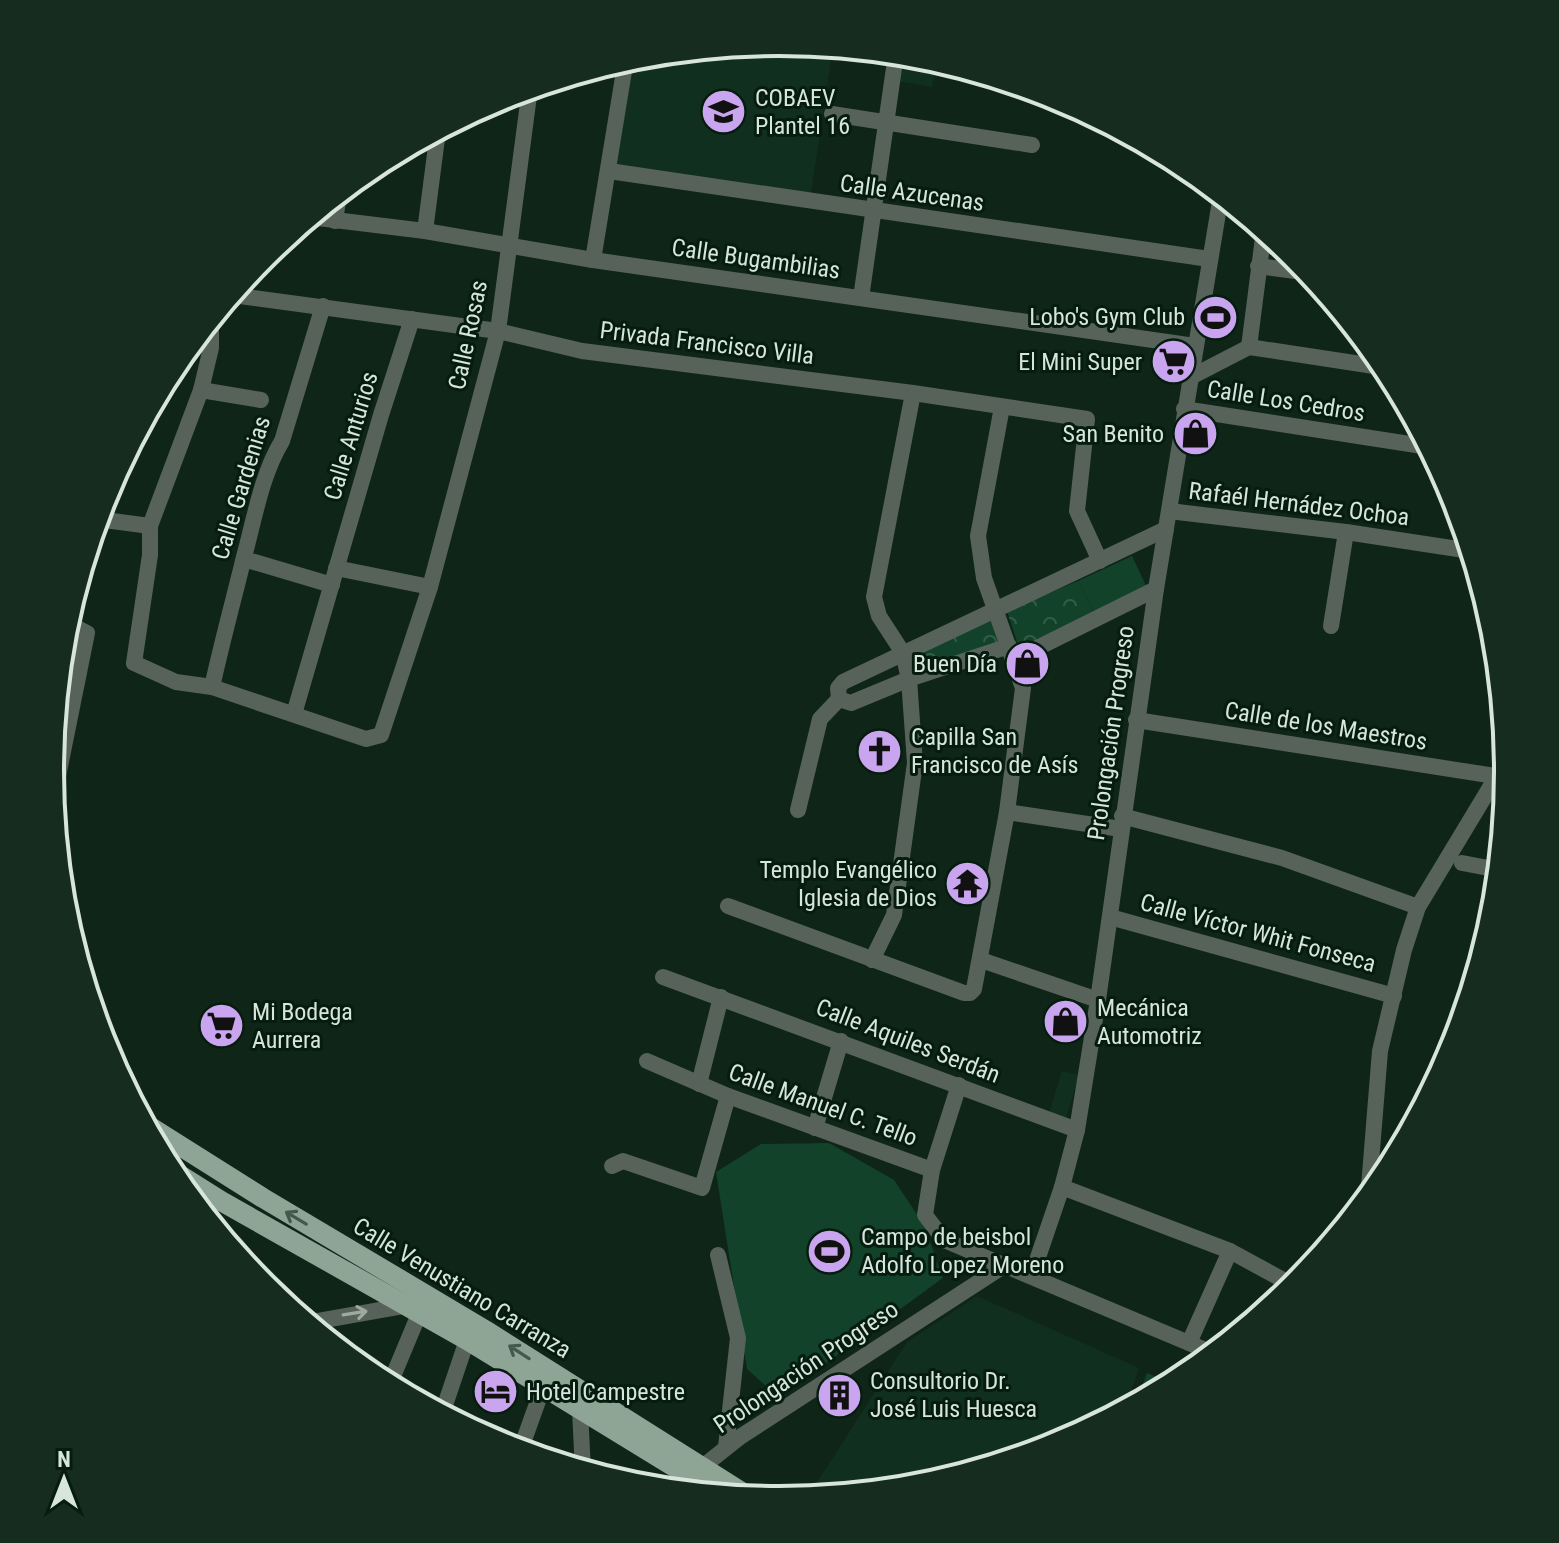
<svg xmlns="http://www.w3.org/2000/svg" width="1559" height="1543" font-family="'Roboto Condensed',sans-serif">
  <defs>
    <pattern id="park-crowns" width="20" height="18" patternUnits="userSpaceOnUse" patternTransform="scale(2)"><rect width="20" height="18" fill="#124229"/><path d="M2 6a3 3 0 1 1 6 0M12 15a3 3 0 1 1 6 0" fill="none" stroke="#345d47"/></pattern>
  </defs>
  <rect width="100%" height="100%" fill="#0e2518"/>
  <!-- built -->
  <g fill="#112f1e">
    <path d="M 780,42 L 833,47 L 811,193 L 616,166 L 633,57 Z"/>
    <path d="M 901,54 L 937,61 L 932,87 L 896,81 Z"/>
    <path d="M 1062,1071 L 1079,1075 L 1066,1118 L 1049,1113 Z"/>
    <path d="M 977,1296 L 1139,1368 L 1124,1411 L 1058,1446 L 921,1487 L 807,1498 L 907,1342 Z"/>
  </g>
  <!-- park -->
  <g fill="url(#park-crowns)">
    <path d="M 1078,581 L 1094,613 L 1019,648 L 1007,611 Z"/>
    <path d="M 993,617 L 1001,642 L 913,674 L 907,656 Z"/>
  </g>
  <!-- garden -->
  <g fill="#124229">
    <path d="M 1132,556 L 1147,588 L 1094,613 L 1078,581 Z"/>
    <path d="M 829,1143 L 894,1180 L 924,1225 L 943,1278 L 818,1369 L 788,1384 L 767,1387 L 747,1369 L 716,1172 L 761,1144 Z"/>
    <path d="M 1147,1373 L 1174,1384 L 1135,1405 Z"/>
  </g>
  <g fill="none" stroke-linecap="round" stroke-linejoin="round">
    <!-- minor -->
    <g stroke="#57625a" stroke-width="16">
      <path d="M 832,114 L 1032,145"/>
      <path d="M 609,171 L 1209,259"/>
      <path d="M 310,217 L 425,231 L 593,260 L 1195,346"/>
      <path d="M 335,221 L 339,194"/>
      <path d="M 425,231 L 438,131"/>
      <path d="M 593,260 L 626,59"/>
      <path d="M 1258,266 L 1310,273"/>
      <path d="M 232,295 L 498,331 L 582,351 L 913,393 L 1087,419 L 1077,511 L 1100,561"/>
      <path d="M 861,298 L 896,54"/>
      <path d="M 211,320 L 211,348 L 201,390 L 150,526 L 150,555 L 134,663 L 176,682 L 212,687 L 366,739 L 381,735 L 430,587 L 498,331 L 530,88"/>
      <path d="M 1249,347 L 1387,368"/>
      <path d="M 1249,347 L 1264,230"/>
      <path d="M 1189,378 L 1249,347"/>
      <path d="M 201,390 L 261,400"/>
      <path d="M 1184,409 L 1429,447"/>
      <path d="M 1169,511 L 1346,532 L 1471,551"/>
      <path d="M 97,519 L 150,526"/>
      <path d="M 244,559 L 332,585"/>
      <path d="M 336,568 L 430,587"/>
      <path d="M 1331,626 L 1346,532"/>
      <path d="M 1013,660 L 1156,589"/>
      <path d="M 212,687 C 222,642 234,598 245,553 C 255,516 262,474 282,441 L 323,306"/>
      <path d="M 839,699 L 851,703 L 909,679 L 1009,646"/>
      <path d="M 294,714 L 381,415 L 412,319"/>
      <path d="M 1136,720 L 1508,778"/>
      <path d="M 53,801 L 87,633 L 66,622"/>
      <path d="M 798,810 L 820,719 L 839,699 L 838,688 L 843,682 L 1166,529"/>
      <path d="M 1007,812 L 1121,829"/>
      <path d="M 1122,816 L 1282,858 L 1418,907"/>
      <path d="M 1462,863 L 1499,870"/>
      <path d="M 728,906 L 964,993 L 970,993 L 974,989 L 1007,812 L 1023,688 L 984,578 L 978,536 L 1002,407"/>
      <path d="M 1110,917 L 1394,996"/>
      <path d="M 872,960 L 894,915 L 915,763 L 909,679 L 903,653 L 879,616 L 874,597 L 913,393"/>
      <path d="M 981,960 L 1098,1000"/>
      <path d="M 663,977 L 1077,1130"/>
      <path d="M 647,1061 L 728,1096 L 932,1170"/>
      <path d="M 699,1084 L 721,997"/>
      <path d="M 959,1085 L 932,1170 L 925,1215 L 944,1240 L 1215,1354"/>
      <path d="M 815,1128 L 841,1041"/>
      <path d="M 612,1166 L 623,1161 L 702,1188 L 728,1096"/>
      <path d="M 1062,1187 L 1230,1251 L 1296,1287"/>
      <path d="M 1368,1199 L 1380,1051 L 1404,950 L 1418,907 L 1497,776 L 1507,752"/>
      <path d="M 718,1255 L 738,1338 L 726,1447"/>
      <path d="M 1032,1275 L 1062,1187 L 1077,1130 L 1098,1000 L 1156,589 L 1221,195"/>
      <path d="M 307,1323 L 403,1306"/>
      <path d="M 1189,1343 L 1230,1251"/>
      <path d="M 389,1386 L 419,1314"/>
      <path d="M 442,1414 L 467,1340"/>
      <path d="M 520,1451 L 543,1387"/>
      <path d="M 583,1471 L 580,1410 L 583,1402"/>
      <path d="M 694,1493 L 701,1468 L 740,1437 L 1005,1265"/>
    </g>
    <!-- major -->
    <g stroke="#8ea495" stroke-width="20">
      <path d="M 144,1123 L 263,1198 L 485,1330 L 751,1498"/>
      <path d="M 167,1167 L 221,1201 L 467,1340 L 694,1479"/>
    </g>
  </g>
  <!-- one-way arrows -->
  <defs><path id="oneway-shaft" d="M-6 0H5M1.5-3L5.5 0L1.5 3" fill="none" stroke-width="1.6" stroke-linecap="round" stroke-linejoin="round" transform="scale(2)"/></defs>
  <g stroke="#43594b">
    <use href="#oneway-shaft" transform="translate(296 1218) rotate(-149)"/>
    <use href="#oneway-shaft" transform="translate(519 1352) rotate(-147)"/>
  </g>
  <use stroke="#9daaa2" href="#oneway-shaft" transform="translate(355 1313) rotate(-9)"/>
  <!-- icons -->
  <defs>
    <symbol id="university-disc" viewBox="-11 -11 22 22"><circle r="9.5" fill="#c8a5ee" stroke="#051c0f"/><path d="M0-5L7-2L0 1L-7-2ZM-4 1L0 2.5L4 1V4Q0 6-4 4Z" fill="#111"/></symbol>
    <symbol id="stadium-disc" viewBox="-11 -11 22 22"><circle r="9.5" fill="#c8a5ee" stroke="#051c0f"/><path d="M0-5a6.5 5 0 1 0 0 10a6.5 5 0 1 0 0-10ZM-3.5-1.8h7v3.6h-7Z" fill="#111"/></symbol>
    <symbol id="supermarket-disc" viewBox="-11 -11 22 22"><circle r="9.5" fill="#c8a5ee" stroke="#051c0f"/><path d="M-6-5.5h2.5l.6 2H6L4.5 2H-2.5L-4.4-4H-6ZM-1.5 3.2a1.3 1.3 0 1 0 .1 0ZM3 3.2a1.3 1.3 0 1 0 .1 0Z" fill="#111"/></symbol>
    <symbol id="shop-disc" viewBox="-11 -11 22 22"><circle r="9.5" fill="#c8a5ee" stroke="#051c0f"/><path d="M-5-2.5h2.3a2.7 3.5 0 0 1 5.4 0H5L5.5 6h-11ZM-1.5-2.5h3a1.5 2.3 0 0 0-3 0Z" fill="#111"/></symbol>
    <symbol id="church-disc" viewBox="-11 -11 22 22"><circle r="9.5" fill="#c8a5ee" stroke="#051c0f"/><path d="M-1.2-6h2.4v3.5h3.3v2.4h-3.3V6h-2.4V-.1h-3.3v-2.4h3.3Z" fill="#111"/></symbol>
    <symbol id="temple-disc" viewBox="-11 -11 22 22"><circle r="9.5" fill="#c8a5ee" stroke="#051c0f"/><path d="M0-6L5-2H3V0L6.5 2.5H4V6H1.5V3h-3V6H-4V2.5H-6.5L-3 0V-2H-5Z" fill="#111"/></symbol>
    <symbol id="hotel-disc" viewBox="-11 -11 22 22"><circle r="9.5" fill="#c8a5ee" stroke="#051c0f"/><path d="M-6-4.5h1.5V1H6V5H4.5V3h-9V5H-6ZM-4 0a1.8 1.8 0 1 1 3.6 0ZM.5 0V-2.5h3Q6-2.5 6 0Z" fill="#111"/></symbol>
    <symbol id="building-disc" viewBox="-11 -11 22 22"><circle r="9.5" fill="#c8a5ee" stroke="#051c0f"/><path d="M-4-6H4V6H1V3H-1V6H-4ZM-2.5-4.3h1.7v1.8h-1.7ZM.8-4.3h1.7v1.8H.8ZM-2.5-1h1.7V.8h-1.7ZM.8-1h1.7V.8H.8Z" fill="#111"/></symbol>
  </defs>
  <g fill-rule="evenodd">
    <use href="#university-disc" x="698" y="86" width="51" height="51"/>
    <use href="#stadium-disc" x="1190" y="292" width="51" height="51"/>
    <use href="#supermarket-disc" x="1148" y="336" width="51" height="51"/>
    <use href="#shop-disc" x="1170" y="408" width="51" height="51"/>
    <use href="#shop-disc" x="1002" y="638" width="51" height="51"/>
    <use href="#church-disc" x="854" y="726" width="51" height="51"/>
    <use href="#temple-disc" x="942" y="858" width="51" height="51"/>
    <use href="#shop-disc" x="1040" y="996" width="51" height="51"/>
    <use href="#supermarket-disc" x="196" y="1000" width="51" height="51"/>
    <use href="#stadium-disc" x="804" y="1226" width="51" height="51"/>
    <use href="#hotel-disc" x="470" y="1366" width="51" height="51"/>
    <use href="#building-disc" x="814" y="1370" width="51" height="51"/>
  </g>
  <g text-anchor="middle" dominant-baseline="central" stroke-width="6" stroke-linejoin="round" paint-order="stroke">
    <!-- poi labels -->
    <g font-size="24" fill="#d7e5dc" stroke="#051c0f" text-anchor="start">
      <text x="755" y="98">COBAEV<tspan x="755" dy="28">Plantel 16</tspan></text>
      <text x="1185" y="317" text-anchor="end">Lobo's Gym Club</text>
      <text x="1142" y="362" text-anchor="end">El Mini Super</text>
      <text x="1164" y="434" text-anchor="end">San Benito</text>
      <text x="997" y="664" text-anchor="end">Buen Día</text>
      <text x="911" y="737">Capilla San<tspan x="911" dy="28">Francisco de Asís</tspan></text>
      <text x="937" y="870" text-anchor="end">Templo Evangélico<tspan x="937" dy="28">Iglesia de Dios</tspan></text>
      <text x="1097" y="1008">Mecánica<tspan x="1097" dy="28">Automotriz</tspan></text>
      <text x="252" y="1012">Mi Bodega<tspan x="252" dy="28">Aurrera</tspan></text>
      <text x="861" y="1237">Campo de beisbol<tspan x="861" dy="28">Adolfo Lopez Moreno</tspan></text>
      <text x="870" y="1381">Consultorio Dr.<tspan x="870" dy="28">José Luis Huesca</tspan></text>
      <text x="526" y="1392">Hotel Campestre</text>
    </g>
    <!-- street labels -->
    <g font-size="24" fill="#d7e5dc" stroke="#051c0f">
      <text transform="translate(912 193) rotate(8)">Calle Azucenas</text>
      <text transform="translate(756 259) rotate(8)">Calle Bugambilias</text>
      <text transform="translate(468 335) rotate(-78)">Calle Rosas</text>
      <text transform="translate(707 343) rotate(7)">Privada Francisco Villa</text>
      <text transform="translate(1286 401) rotate(9)">Calle Los Cedros</text>
      <text transform="translate(351 436) rotate(-73)">Calle Anturios</text>
      <text transform="translate(241 488) rotate(-73)">Calle Gardenias</text>
      <text transform="translate(1299 504) rotate(7)">Rafaél Hernádez Ochoa</text>
      <text transform="translate(1326 726) rotate(9)">Calle de los Maestros</text>
      <text transform="translate(1111 733) rotate(-82)">Prolongación Progreso</text>
      <text transform="translate(1258 933) rotate(15)">Calle Víctor Whit Fonseca</text>
      <text transform="translate(908 1041) rotate(21)">Calle Aquiles Serdán</text>
      <text transform="translate(823 1105) rotate(20)">Calle Manuel C. Tello</text>
      <text transform="translate(462 1288) rotate(31)">Calle Venustiano Carranza</text>
      <text transform="translate(806 1367) rotate(-34)">Prolongación Progreso</text>
    </g>
  </g>
  <!-- crop -->
  <path d="M0 0H1559V1543H0ZM64 771a715 715 0 1 1 1430 0a715 715 0 1 1-1430 0Z" fill="#162c1f" fill-rule="evenodd"/>
  <path fill="none" stroke="#d7e5dc" stroke-width="4" d="M64 771a715 715 0 1 1 1430 0a715 715 0 1 1-1430 0Z"/>
  <!-- north arrow -->
  <g transform="translate(64 1479)" stroke="#051c0f" stroke-width="6" paint-order="stroke">
  <path d="M0-6L14 30L0 20L-14 30Z" fill="#d7e5dc"/>
  <text y="-12" font-size="22" font-weight="bold" text-anchor="middle" fill="#d7e5dc">N</text>
  </g>
</svg>
